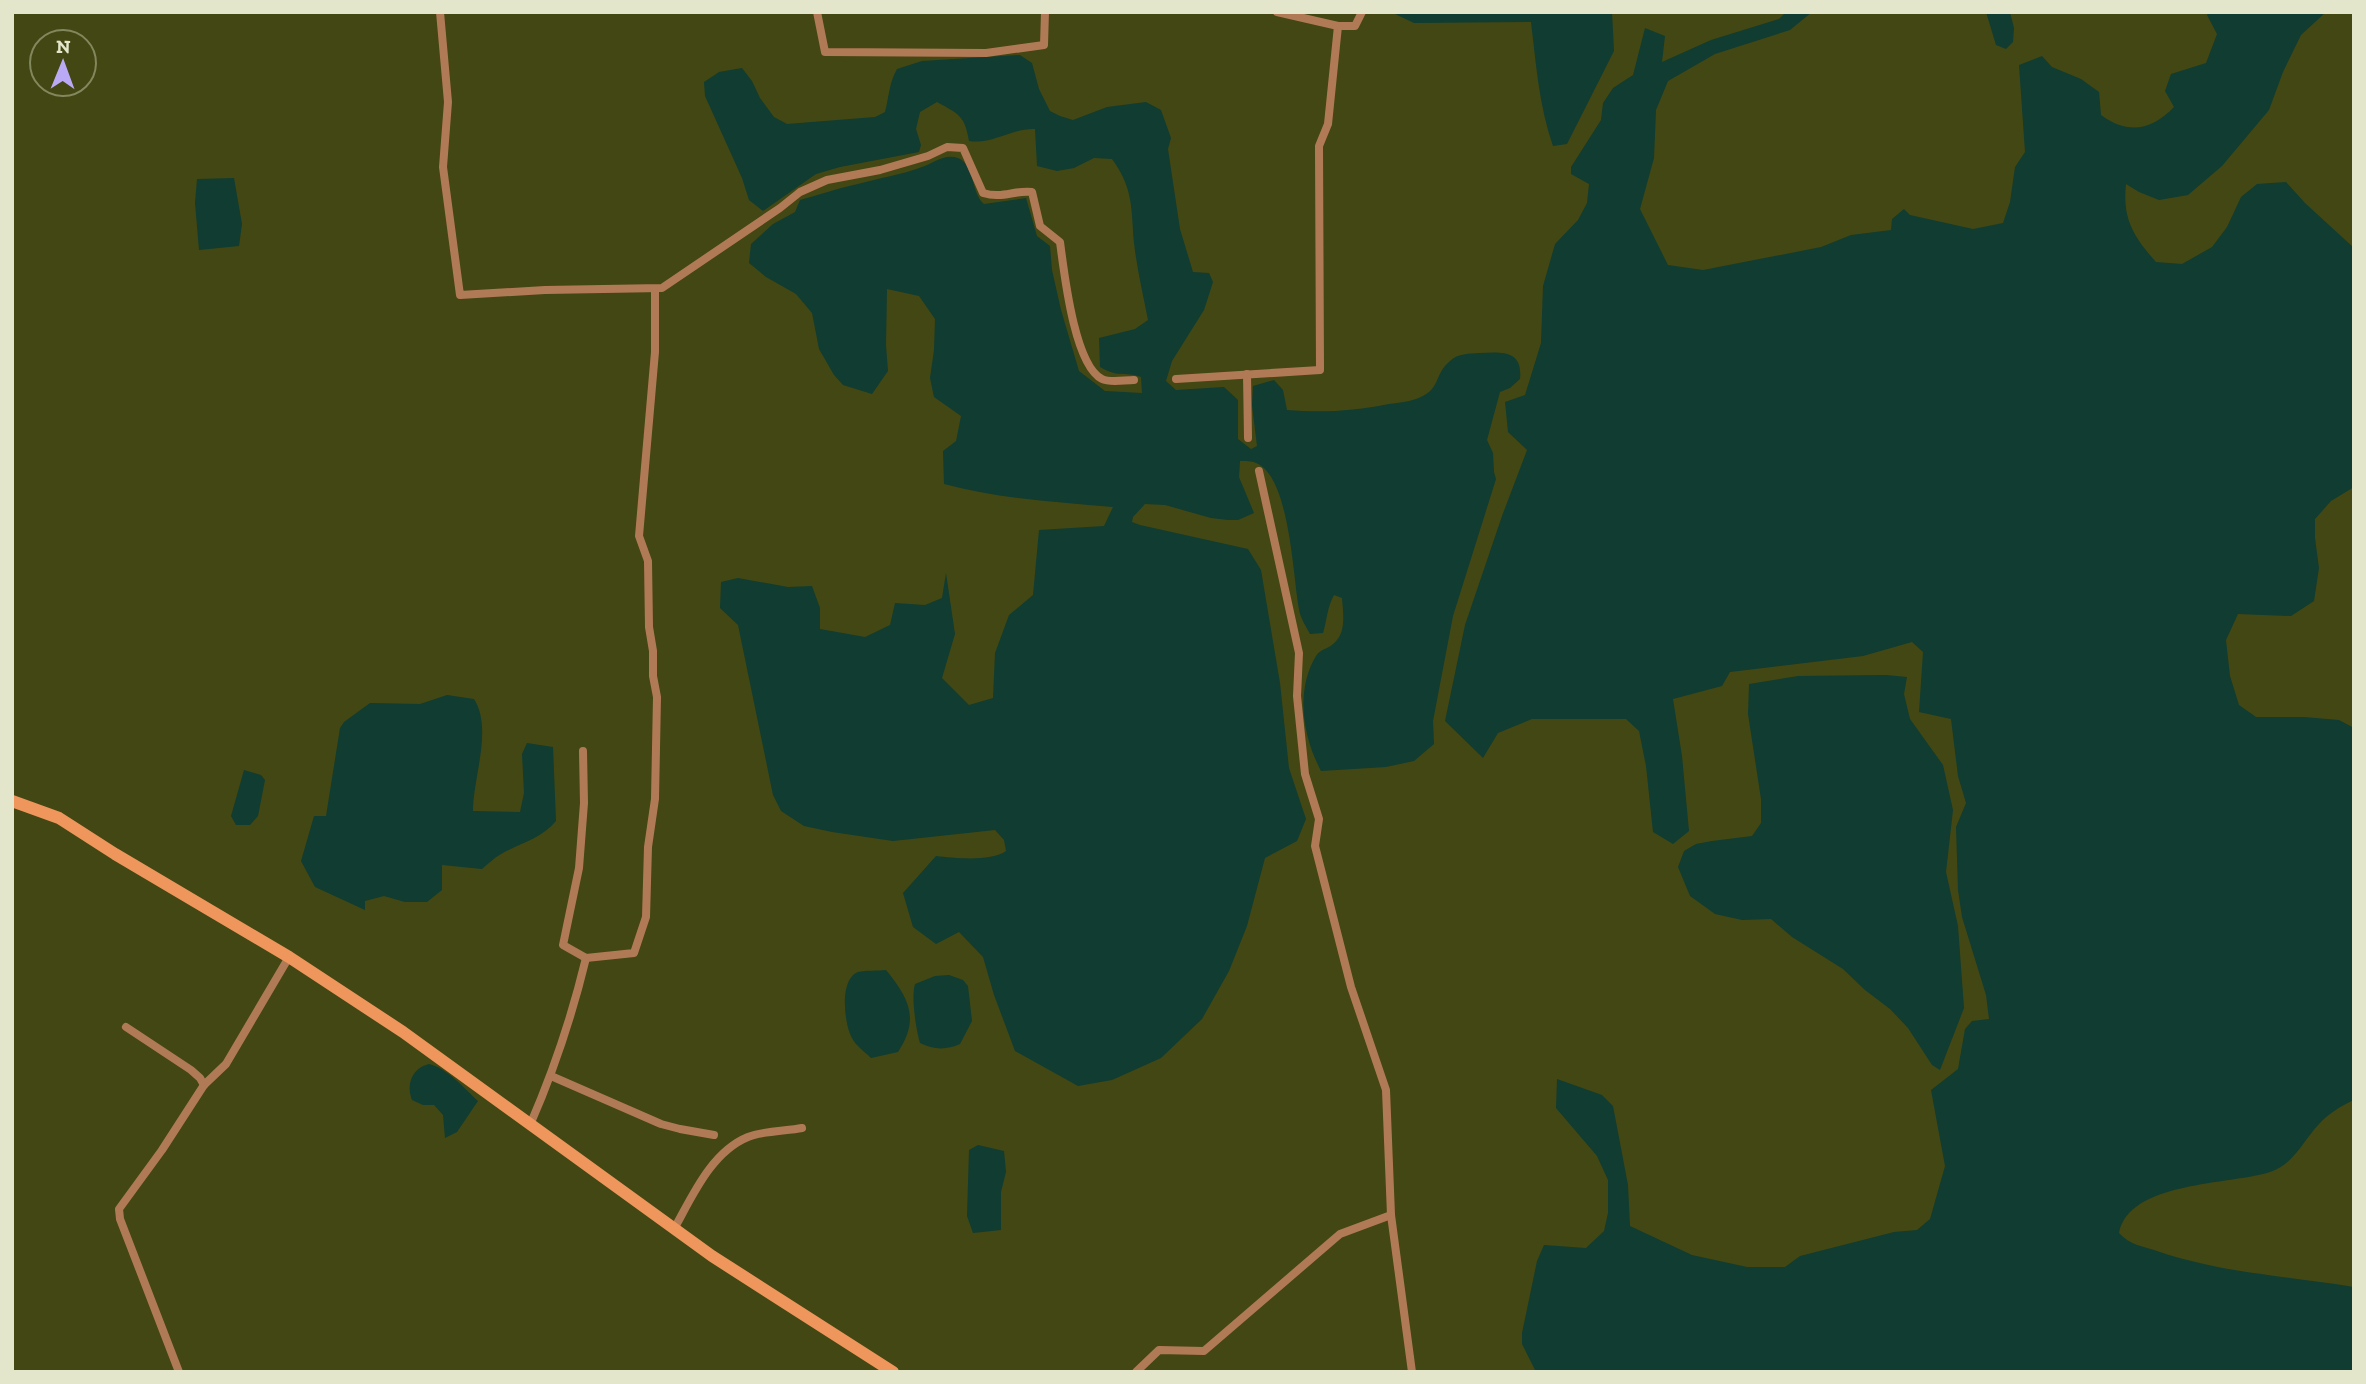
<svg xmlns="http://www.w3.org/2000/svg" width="2366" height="1384" font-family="'Zilla Slab',serif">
  <rect width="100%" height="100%" fill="#434713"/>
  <!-- water -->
  <g fill="#103c31">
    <path d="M 1391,12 L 1612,12 L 1614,51 L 1567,144 L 1553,146 C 1539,106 1536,63 1531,22 L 1414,23 Z"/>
    <path d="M 1786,12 L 1812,12 L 1790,30 L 1715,54 L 1668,81 L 1656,110 L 1654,158 L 1640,209 L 1668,265 L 1703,270 L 1821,247 L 1851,235 L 1891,230 L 1892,219 L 1904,209 L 1910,215 L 1973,229 L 2003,223 L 2010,202 L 2015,167 L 2025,152 L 2019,65 L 2042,56 L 2052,67 L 2081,79 L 2099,92 L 2101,115 C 2128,135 2152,130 2174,107 L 2165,91 L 2171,74 L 2206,63 L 2217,34 L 2207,15 L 2209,12 L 2326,12 L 2301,35 L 2283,72 L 2269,110 L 2222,166 L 2188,195 L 2159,200 L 2139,192 L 2126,184 C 2122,219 2134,237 2156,262 L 2182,264 L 2212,247 L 2227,227 L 2241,197 L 2257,184 L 2286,182 L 2305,203 L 2354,248 L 2354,487 L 2331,501 L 2315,519 L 2315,538 L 2319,568 L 2314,601 L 2291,616 L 2238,614 L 2226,640 L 2230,676 L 2239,705 L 2256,717 L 2304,717 L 2339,720 L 2354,728 L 2354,1100 C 2341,1106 2329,1113 2319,1124 C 2303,1141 2294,1164 2270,1172 C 2230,1185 2129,1181 2119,1233 C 2130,1245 2142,1246 2157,1251 C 2221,1273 2287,1276 2354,1287 L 2354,1372 L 1536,1372 L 1522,1344 L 1522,1333 L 1537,1261 L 1544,1245 L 1586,1248 L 1604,1231 L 1608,1213 L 1608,1180 L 1597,1156 L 1556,1108 L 1557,1079 L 1602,1095 L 1613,1106 L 1628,1185 L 1630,1226 L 1692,1255 L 1747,1267 L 1785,1267 L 1800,1256 L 1894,1232 L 1917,1230 L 1930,1219 L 1945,1166 L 1931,1090 L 1958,1069 L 1965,1029 L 1972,1021 L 1989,1019 L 1986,995 L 1962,917 L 1958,890 L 1956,827 L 1966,803 L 1958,776 L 1951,719 L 1919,712 L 1923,652 L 1912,642 L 1863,656 L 1730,672 L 1722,686 L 1673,699 L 1682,756 L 1689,831 L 1673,844 L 1653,832 L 1646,766 L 1639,731 L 1626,719 L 1532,719 L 1498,733 L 1483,758 L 1445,721 L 1465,625 L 1502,516 L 1527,450 L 1508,432 L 1505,402 L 1525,395 L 1541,343 L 1543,286 L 1555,244 L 1578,220 L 1587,203 L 1589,184 L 1571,174 L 1571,167 L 1601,120 L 1603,103 L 1613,88 L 1633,75 L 1645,28 L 1665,36 L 1662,62 L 1711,40 L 1779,19 Z"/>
    <path d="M 1986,12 L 2010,12 L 2014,28 L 2013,42 L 2006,49 L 1996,45 Z"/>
    <path d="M 1020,55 L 1032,63 L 1039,89 L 1050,111 L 1060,116 L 1073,120 L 1107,107 L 1146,102 L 1161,110 L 1171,138 L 1168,149 L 1180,229 L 1193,272 L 1209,273 L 1213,282 L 1204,310 L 1172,361 L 1166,381 L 1176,390 L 1224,387 L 1238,400 L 1238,439 L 1251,449 L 1257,446 L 1252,405 L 1253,386 L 1274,380 L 1283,390 L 1287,410 C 1322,413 1354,411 1389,404 C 1397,403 1407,402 1416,399 C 1442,390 1433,375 1450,361 C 1458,353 1469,354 1480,353 C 1502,352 1523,350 1520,379 L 1510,388 L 1500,392 L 1487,440 L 1493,453 L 1494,472 L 1496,479 L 1453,616 L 1433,721 L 1434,744 L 1414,761 L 1386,767 L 1321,771 C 1303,737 1295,691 1316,656 C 1320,649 1328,649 1333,644 C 1347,633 1343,613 1342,598 L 1334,595 C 1327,608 1327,620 1323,633 L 1310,634 C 1306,626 1300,618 1299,609 C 1293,578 1290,476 1256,463 C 1252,461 1245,461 1240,461 L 1239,477 L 1254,513 L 1238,520 L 1228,520 L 1211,518 L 1165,505 L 1145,504 L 1133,517 L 1132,522 L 1140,525 L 1248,549 L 1261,570 L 1280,683 L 1289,768 L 1306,819 L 1297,841 L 1265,858 L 1247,926 L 1229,971 L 1202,1019 L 1161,1058 L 1112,1080 L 1078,1086 L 1015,1051 L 994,995 L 983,957 L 959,932 L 936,944 L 913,927 L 903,893 L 936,856 C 954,858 991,862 1006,851 L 1004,840 L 995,830 L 893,841 L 832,832 L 804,826 L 781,811 L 773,795 L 738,625 L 720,608 L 721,582 L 738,578 L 788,587 L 812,586 L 820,608 L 820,629 L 865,637 L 890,625 L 895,603 L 925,605 L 942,598 L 946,573 L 955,634 L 942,678 L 969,705 L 993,698 L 995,653 L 1009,615 L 1033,595 L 1039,530 L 1104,526 L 1113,507 C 1056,502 1000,499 944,484 L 943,451 L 956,441 L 961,416 L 934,397 L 930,378 L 934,350 L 935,319 L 919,296 L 887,289 L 886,345 L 888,371 L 872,394 L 843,385 L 834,375 L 819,349 L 812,313 L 796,294 L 766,277 L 749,263 L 751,244 L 773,224 L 795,212 L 800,200 C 819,195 838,188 858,184 C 879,178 901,175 922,167 C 933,163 945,153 958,158 C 975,165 971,193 984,204 L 1026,198 L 1037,236 L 1050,246 L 1052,270 L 1061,310 L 1079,371 L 1105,391 L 1142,393 L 1141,377 C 1124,371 1118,378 1100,367 L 1099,338 L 1135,329 L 1148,320 C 1143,294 1137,269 1134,243 C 1131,209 1134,189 1112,159 L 1094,158 L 1074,168 L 1057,171 L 1037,166 L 1035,129 C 1012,128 992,145 969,141 C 965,116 959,114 937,102 L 920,112 L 916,129 L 921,145 L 919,152 L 840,167 L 816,174 L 763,211 L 749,200 L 742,178 L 705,96 L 704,82 L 719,72 L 742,68 L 752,81 L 760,98 L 774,117 L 787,124 L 875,117 L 885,112 C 889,97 889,83 897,69 L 922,61 Z"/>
    <path d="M 234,178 L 242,224 L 239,246 L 199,250 L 195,203 L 197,179 Z"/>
    <path d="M 1886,675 L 1907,677 L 1904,694 L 1910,719 L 1943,765 L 1953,810 L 1946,872 L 1958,926 L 1964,1008 L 1940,1070 L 1932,1065 L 1908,1028 L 1890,1009 L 1865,990 L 1843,969 L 1792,937 L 1771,919 L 1742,920 L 1715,914 L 1690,896 L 1678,867 L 1684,851 L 1696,844 L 1712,841 L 1752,836 L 1761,823 L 1761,799 L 1748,714 L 1749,684 L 1798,676 Z"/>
    <path d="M 447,695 L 474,699 C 493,729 473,777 473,811 L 520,812 L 524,793 L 522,754 L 527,743 L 553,747 L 556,821 C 541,839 520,843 501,854 C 494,858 488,864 482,869 L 442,865 L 442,890 L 427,902 L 405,902 L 384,896 L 365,901 L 365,910 L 315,887 L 301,861 L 314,816 L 326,816 L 340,728 L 344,722 L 370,703 L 420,704 Z"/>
    <path d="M 244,770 L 261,775 L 265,780 L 258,816 L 250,825 L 236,825 L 231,816 Z"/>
    <path d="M 886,970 C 909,998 920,1019 898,1052 L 871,1058 C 865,1052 856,1046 852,1038 C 844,1024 839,979 858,972 C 866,970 878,971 886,970 Z"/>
    <path d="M 949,975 L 963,980 L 968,986 L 972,1021 L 960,1044 C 946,1050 934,1050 920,1043 C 916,1030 911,997 915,984 L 935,976 Z"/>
    <path d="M 429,1064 C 447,1068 465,1089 478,1101 L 457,1132 L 445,1138 L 443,1115 L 434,1105 L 423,1105 L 412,1100 C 406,1084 412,1068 429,1064 Z"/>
    <path d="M 978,1145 L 1004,1151 L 1006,1172 L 1001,1192 L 1001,1230 L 973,1233 L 967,1216 L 969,1150 Z"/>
  </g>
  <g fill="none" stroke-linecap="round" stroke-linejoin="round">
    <!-- street -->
    <g stroke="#b17a56" stroke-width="8">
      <path d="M 440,12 L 448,102 L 443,167 L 460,295 L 545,290 L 662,288 L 780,208 L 800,192 L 827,180 L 880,170 L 928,156 L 947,147 L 963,148 L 983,193 C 1003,199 1013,190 1032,192 L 1040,226 L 1060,242 C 1064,271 1074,365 1102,379 C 1110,383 1124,380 1134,380"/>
      <path d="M 817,12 L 825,52 L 986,53 L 1044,45 L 1045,12"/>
      <path d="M 1277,12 L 1338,26 L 1355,26 L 1362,12"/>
      <path d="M 1247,374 L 1248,438"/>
      <path d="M 1176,379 L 1320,370 L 1319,146 L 1328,124 L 1338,26"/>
      <path d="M 1259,471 L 1299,653 L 1297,696 L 1305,774 L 1319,819 L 1315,846 L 1351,987 L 1386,1090 L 1391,1215 L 1412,1372"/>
      <path d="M 583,751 L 584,803 L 579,868 L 563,945 L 586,958 L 634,953 L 646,917 L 648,847 L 655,799 L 657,697 L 653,676 L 653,651 L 649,627 L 648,561 L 639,536 L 655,352 L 655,289"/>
      <path d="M 126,1027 L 191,1070 L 200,1078 L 204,1085"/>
      <path d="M 551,1076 L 661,1124 L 680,1129 L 714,1135"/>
      <path d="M 530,1125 C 554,1070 572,1016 586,958"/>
      <path d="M 674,1229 C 692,1197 711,1152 748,1137 C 762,1131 787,1131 802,1128"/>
      <path d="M 179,1372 L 120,1219 L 119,1209 L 162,1150 L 204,1085 L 226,1064 L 289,957"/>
      <path d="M 1136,1372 L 1159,1350 L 1204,1351 L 1340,1234 L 1391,1215"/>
    </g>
    <!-- secondary -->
    <path stroke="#ee965c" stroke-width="12" d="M 12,801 L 59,818 L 115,854 L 289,957 L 403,1032 L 712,1256 L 893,1372"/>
  </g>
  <!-- border -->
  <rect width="2366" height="1384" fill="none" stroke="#e3e6cb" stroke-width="28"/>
  <!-- north arrow -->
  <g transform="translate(63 63) rotate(1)"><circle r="33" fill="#434713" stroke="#83875d" stroke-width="2"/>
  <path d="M0-5L12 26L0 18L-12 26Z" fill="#baaaf6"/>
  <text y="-10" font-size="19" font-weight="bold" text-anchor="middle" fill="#e3e6cb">N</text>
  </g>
</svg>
